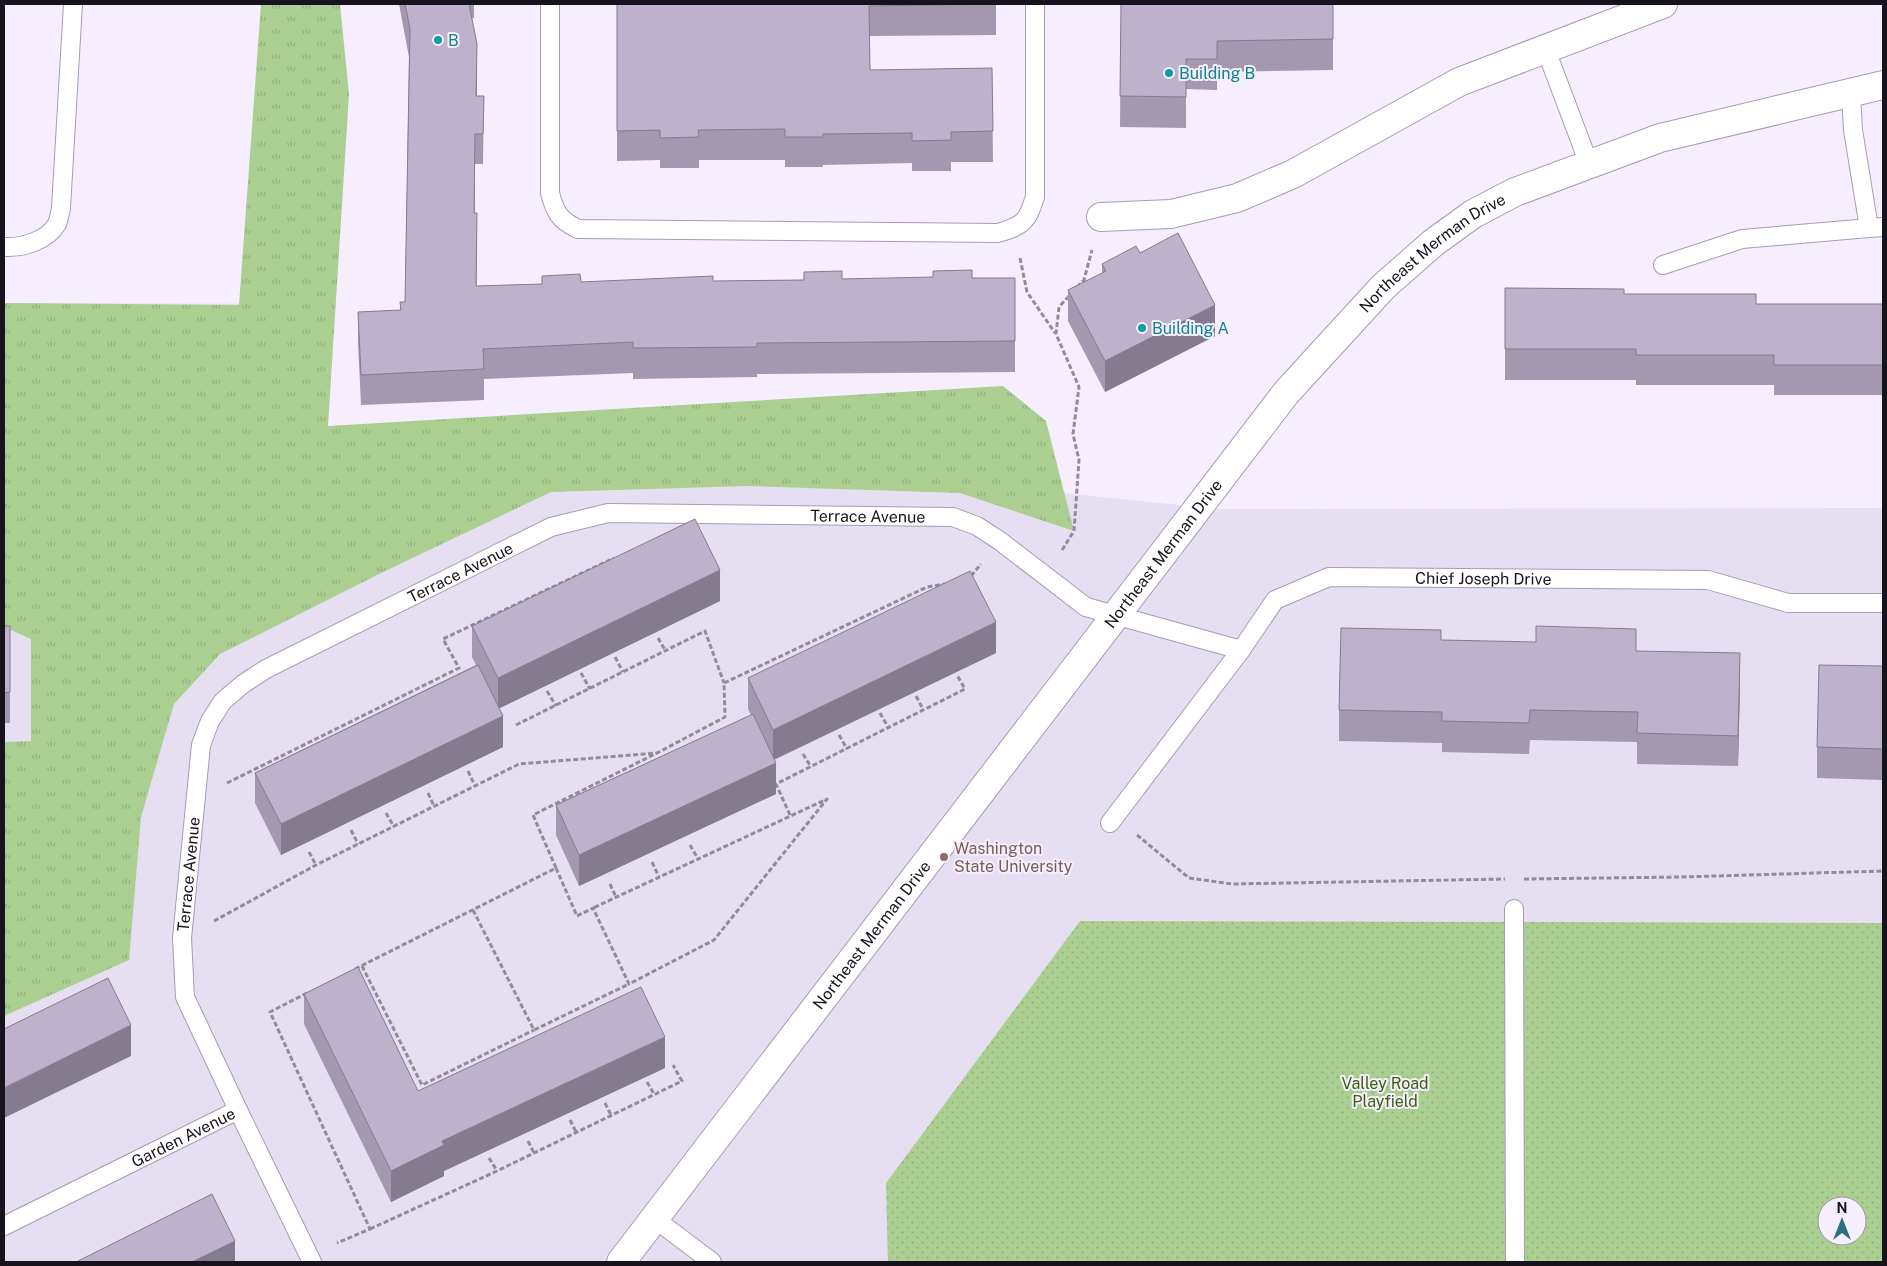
<svg xmlns="http://www.w3.org/2000/svg" width="1887" height="1266" font-family="'Public Sans',sans-serif">
  <defs>
    <pattern id="grass-tufts" width="24" height="20" patternUnits="userSpaceOnUse" patternTransform="scale(1.25)"><rect width="24" height="20" fill="#abcf91"/><path d="M3 7l-1-3M5 7V3M7 7l1-3M15 17l-1-3M17 17v-4M19 17l1-3" fill="none" stroke="#92b17c"/></pattern>
    <pattern id="park-dots" width="8" height="8" patternUnits="userSpaceOnUse" patternTransform="scale(1.25)"><rect width="8" height="8" fill="#abcf91"/><path d="M2 2h.1M6 6h.1" fill="none" stroke="#92b17c" stroke-width="1.8" stroke-linecap="round"/></pattern>
  </defs>
  <rect width="100%" height="100%" fill="#f6eefe"/>
  <!-- built -->
  <path fill="#e6def1" fill-rule="evenodd" d="M 4,303 L 311,304 L 308,496 L 905,477 L 1219,509 L 1883,508 L 1883,1262 L 4,1262 ZM 1827,1206 L 1857,1206 L 1857,1236 L 1827,1236 Z"/>
  <!-- grass -->
  <path fill="url(#grass-tufts)" d="M 261,4 L 340,4 L 349,94 L 328,426 L 1003,386 L 1046,421 L 1074,531 L 960,493 L 746,486 L 551,492 L 379,574 L 220,654 L 174,704 L 141,817 L 129,960 L 4,1016 L 4,742 L 31,741 L 31,639 L 4,627 L 4,303 L 239,305 Z"/>
  <!-- park -->
  <path fill="url(#park-dots)" fill-rule="evenodd" d="M 1080,921 L 1883,923 L 1883,1262 L 888,1262 L 886,1183 ZM 1827,1206 L 1857,1206 L 1857,1236 L 1827,1236 Z"/>
  <g fill="none" stroke-linecap="round" stroke-linejoin="round">
    <defs>
      <g id="service">
        <path d="M 550,4 L 550,193 C 555,212 559,220 578,229 L 998,233 C 1024,225 1027,222 1035,197 L 1035,4"/>
        <path d="M 1546,50 L 1589,164"/>
        <path d="M 1851,93 L 1853,130 L 1869,228 L 1883,227"/>
        <path d="M 4,247 C 22,248 47,241 57,224 C 59,219 60,213 61,208 L 73,4"/>
        <path d="M 1663,265 L 1742,239 L 1869,228"/>
        <path d="M 1110,823 L 1241,650"/>
        <path d="M 1514,909 L 1515,1262"/>
        <path id="s1" d="M 238,1110 L 185,997 L 182,938 L 201,745 L 210,721 L 223,701 L 243,684 L 266,669 L 551,527 L 608,513 L 953,517 L 977,526 L 1000,541 L 1086,607 L 1241,650 L 1275,600 L 1329,577 L 1708,580 L 1788,603 L 1883,603"/>
        <path d="M 655,1219 L 712,1262"/>
        <path id="s2" d="M 4,1226 L 238,1110 L 312,1262"/>
      </g>
      <path id="minor" d="M 1101,217 L 1171,214 L 1237,198 L 1293,174 L 1459,82 L 1663,4"/>
      <g id="tertiary">
        <path id="s3" d="M 621,1262 L 1286,393 L 1383,287 L 1433,243 L 1473,214 L 1515,192 L 1660,138 L 1883,85"/>
      </g>
    </defs>
    <!-- service casing -->
    <use href="#service" stroke="#a69bb4" stroke-width="20"/>
    <!-- minor casing -->
    <use href="#minor" stroke="#a69bb4" stroke-width="30"/>
    <!-- tertiary casing -->
    <use href="#tertiary" stroke="#a69bb4" stroke-width="30"/>
    <!-- path -->
    <g stroke="#928c98" stroke-width="3" stroke-dasharray="5 2.5" stroke-linecap="butt">
      <path d="M 1020,258 L 1027,292 L 1055,333"/>
      <path d="M 1077,287 L 1084,280 L 1092,250"/>
      <path d="M 1062,550 L 1074,531 L 1079,460 L 1073,434 L 1079,387 L 1056,334 L 1059,307 L 1071,294"/>
      <path d="M 971,576 L 981,564"/>
      <path d="M 658,638 L 665,650"/>
      <path d="M 615,657 L 623,672"/>
      <path d="M 581,673 L 590,689"/>
      <path d="M 547,691 L 556,706"/>
      <path d="M 916,696 L 923,709"/>
      <path d="M 880,713 L 888,727"/>
      <path d="M 516,725 L 705,631 L 724,683"/>
      <path d="M 839,735 L 847,749"/>
      <path d="M 803,754 L 811,767"/>
      <path d="M 468,771 L 475,786"/>
      <path d="M 227,783 L 459,668 L 443,639 L 614,558"/>
      <path d="M 428,793 L 434,806"/>
      <path d="M 386,813 L 394,827"/>
      <path d="M 790,815 L 776,784 L 965,689 L 957,675"/>
      <path d="M 351,830 L 358,844"/>
      <path d="M 1137,835 L 1189,878 L 1232,884 L 1505,879"/>
      <path d="M 690,845 L 698,859"/>
      <path d="M 309,852 L 316,865"/>
      <path d="M 652,862 L 659,877"/>
      <path d="M 556,868 L 577,916 L 593,908 L 629,984 L 714,940 L 827,799 L 593,908"/>
      <path d="M 1524,879 L 1682,877 L 1883,871"/>
      <path d="M 610,884 L 616,897"/>
      <path d="M 473,910 L 534,1030 L 629,984"/>
      <path d="M 214,921 L 316,865 L 519,764 L 657,753"/>
      <path d="M 362,966 L 422,1085 L 534,1030"/>
      <path d="M 355,969 L 556,868 L 533,815 L 659,752 L 725,717 L 724,683 L 927,587 L 945,584"/>
      <path d="M 307,993 L 270,1012 L 370,1229 L 337,1243"/>
      <path d="M 647,1082 L 654,1094"/>
      <path d="M 605,1103 L 611,1115"/>
      <path d="M 570,1120 L 576,1132"/>
      <path d="M 528,1141 L 534,1153"/>
      <path d="M 489,1158 L 497,1171"/>
      <path d="M 370,1229 L 497,1171 L 682,1081 L 673,1065"/>
    </g>
    <!-- service -->
    <use href="#service" stroke="#fff" stroke-width="18"/>
    <!-- minor -->
    <use href="#minor" stroke="#fff" stroke-width="28"/>
    <!-- tertiary -->
    <use href="#tertiary" stroke="#fff" stroke-width="28"/>
  </g>
  <!-- wall -->
  <g fill="#a398af">
    <path d="M 399,4 L 474,4 L 474,18 L 472,18 L 477,74 L 477,96 L 484,96 L 483,164 L 475,164 L 475,213 L 477,244 L 476,286 L 542,284 L 542,276 L 581,282 L 713,281 L 1015,278 L 1015,372 L 757,374 L 757,377 L 633,379 L 633,373 L 484,379 L 484,400 L 361,405 L 358,342 L 358,312 L 400,310 L 400,302 L 405,302 L 409,57 Z"/>
    <path d="M 617,4 L 996,4 L 996,35 L 870,36 L 870,70 L 992,68 L 993,162 L 951,162 L 951,171 L 912,171 L 912,163 L 823,165 L 823,167 L 785,167 L 785,160 L 699,160 L 699,168 L 660,168 L 660,160 L 617,161 Z"/>
    <path d="M 1094,4 L 1333,4 L 1333,70 L 1217,72 L 1217,90 L 1186,89 L 1186,128 L 1120,127 L 1121,4 Z"/>
    <path d="M 1140,253 L 1215,336 L 1105,392 L 1068,321 L 1068,290 L 1102,273 L 1102,264 Z"/>
    <path d="M 1505,288 L 1624,294 L 1756,304 L 1883,304 L 1883,395 L 1774,395 L 1774,385 L 1636,385 L 1636,380 L 1505,380 Z"/>
    <path d="M 720,601 L 499,708 L 503,747 L 281,855 L 255,803 L 255,773 L 476,665 L 472,657 L 472,626 Z"/>
    <path d="M 4,626 L 10,656 L 10,723 L 4,723 Z"/>
    <path d="M 1441,640 L 1636,651 L 1740,683 L 1738,766 L 1637,764 L 1637,742 L 1530,740 L 1529,754 L 1442,752 L 1442,743 L 1339,741 L 1339,710 Z"/>
    <path d="M 996,653 L 774,760 L 776,794 L 579,886 L 556,835 L 556,805 L 751,715 L 748,709 L 748,678 Z"/>
    <path d="M 1883,666 L 1883,780 L 1817,778 L 1817,747 Z"/>
    <path d="M 304,994 L 418,1091 L 665,1068 L 444,1171 L 444,1176 L 391,1202 L 304,1024 Z"/>
  </g>
  <!-- shaded-wall -->
  <g fill="#847c8e">
    <path d="M 477,44 L 477,74 L 476,127 L 476,96 Z"/>
    <path d="M 477,213 L 477,244 L 476,316 L 476,286 Z"/>
    <path d="M 1215,305 L 1215,336 L 1105,392 L 1105,361 Z"/>
    <path d="M 720,570 L 720,601 L 498,709 L 498,678 Z"/>
    <path d="M 996,622 L 996,653 L 773,760 L 773,730 Z"/>
    <path d="M 1740,653 L 1740,683 L 1738,766 L 1738,736 Z"/>
    <path d="M 503,716 L 503,747 L 281,855 L 281,824 Z"/>
    <path d="M 776,763 L 776,794 L 579,886 L 579,855 Z"/>
    <path d="M 131,1025 L 131,1056 L 4,1118 L 4,1088 Z"/>
    <path d="M 665,1037 L 665,1068 L 444,1171 L 444,1176 L 391,1202 L 391,1171 L 442,1141 Z"/>
    <path d="M 235,1241 L 235,1262 L 192,1262 Z"/>
  </g>
  <!-- building -->
  <g fill="#bdb1cb" stroke="#847c8e">
    <path d="M 405,4 L 469,4 L 477,44 L 476,96 L 484,96 L 483,134 L 475,134 L 474,213 L 477,213 L 476,286 L 542,284 L 542,276 L 580,274 L 581,282 L 713,276 L 713,281 L 804,280 L 804,272 L 842,271 L 842,279 L 933,277 L 933,271 L 972,270 L 972,278 L 1015,278 L 1015,341 L 757,343 L 757,347 L 633,348 L 633,342 L 483,349 L 484,369 L 361,375 L 358,312 L 401,310 L 400,302 L 405,302 L 410,29 Z"/>
    <path d="M 617,4 L 996,4 L 869,6 L 870,70 L 992,68 L 993,131 L 951,132 L 951,140 L 912,141 L 912,133 L 823,134 L 823,137 L 785,137 L 785,129 L 698,130 L 699,137 L 660,138 L 660,130 L 617,131 Z"/>
    <path d="M 1121,4 L 1333,4 L 1333,39 L 1217,41 L 1217,59 L 1186,59 L 1186,97 L 1120,96 Z"/>
    <path d="M 1178,233 L 1215,305 L 1105,361 L 1068,290 L 1106,271 L 1102,264 L 1136,246 L 1140,253 Z"/>
    <path d="M 1505,288 L 1624,289 L 1624,294 L 1756,294 L 1756,304 L 1883,304 L 1883,365 L 1774,365 L 1774,355 L 1636,355 L 1636,349 L 1505,349 Z"/>
    <path d="M 695,519 L 720,570 L 498,678 L 472,626 Z"/>
    <path d="M 970,571 L 996,622 L 773,730 L 748,678 Z"/>
    <path d="M 4,626 L 10,626 L 10,692 L 4,693 Z"/>
    <path d="M 1536,626 L 1636,629 L 1636,651 L 1740,653 L 1738,736 L 1637,733 L 1638,712 L 1530,710 L 1529,723 L 1442,721 L 1442,712 L 1339,710 L 1341,628 L 1441,630 L 1441,640 L 1536,642 Z"/>
    <path d="M 478,665 L 503,716 L 281,824 L 255,773 Z"/>
    <path d="M 1819,665 L 1883,666 L 1883,749 L 1817,747 Z"/>
    <path d="M 753,714 L 776,763 L 579,855 L 556,805 Z"/>
    <path d="M 358,967 L 418,1091 L 641,987 L 665,1037 L 442,1141 L 444,1145 L 391,1171 L 304,994 Z"/>
    <path d="M 108,978 L 131,1025 L 4,1088 L 4,1029 Z"/>
    <path d="M 212,1194 L 235,1241 L 192,1262 L 76,1262 Z"/>
  </g>
  <!-- markers -->
  <g fill="#0f9aa8" stroke="#f6eefe" stroke-width="2">
    <circle cx="438" cy="40" r="5"/>
    <circle cx="1169" cy="73" r="5"/>
    <circle cx="1142" cy="328" r="5"/>
  </g>
  <circle fill="#8d6e63" stroke="#f6eefe" stroke-width="2" cx="944" cy="857" r="5"/>
  <g text-anchor="middle" dominant-baseline="central" stroke-width="4" stroke-linejoin="round" paint-order="stroke">
    <!-- culture labels -->
    <g font-size="16" fill="#0d838f" stroke="#f6eefe" text-anchor="start">
      <text x="448" y="40">B</text>
      <text x="1179" y="73">Building B</text>
      <text x="1152" y="328">Building A</text>
    </g>
    <!-- street labels -->
    <g font-size="16" fill="#17131c" stroke="#f6eefe">
      <text stroke="none"><textPath href="#s3" startOffset="1298">Northeast Merman Drive</textPath></text>
      <text stroke="none"><textPath href="#s1" startOffset="1118">Terrace Avenue</textPath></text>
      <text stroke="none"><textPath href="#s3" startOffset="892">Northeast Merman Drive</textPath></text>
      <text stroke="none"><textPath href="#s1" startOffset="698">Terrace Avenue</textPath></text>
      <text stroke="none"><textPath href="#s1" startOffset="1799">Chief Joseph Drive</textPath></text>
      <text stroke="none"><textPath href="#s1" startOffset="248">Terrace Avenue</textPath></text>
      <text stroke="none"><textPath href="#s3" startOffset="412">Northeast Merman Drive</textPath></text>
      <text stroke="none"><textPath href="#s2" startOffset="200">Garden Avenue</textPath></text>
    </g>
    <!-- education labels -->
    <g font-size="16" fill="#785e54" stroke="#f6eefe" text-anchor="start">
      <text x="954" y="848">Washington<tspan x="954" dy="18">State University</tspan></text>
    </g>
    <!-- park labels -->
    <g font-size="16" fill="#39600b" stroke="#f6eefe">
      <text x="1385" y="1083">Valley Road<tspan x="1385" dy="18">Playfield</tspan></text>
    </g>
  </g>
  <!-- border -->
  <rect width="1887" height="1266" fill="none" stroke="#17131c" stroke-width="10"/>
  <!-- north arrow -->
  <g transform="translate(1842 1221)"><circle r="24" fill="#f6eefe" stroke="#9d96a4"/>
  <path d="M0-4L9 19L0 12L-9 19Z" fill="#2b717f"/>
  <text y="-8" font-size="14" font-weight="bold" text-anchor="middle" fill="#17131c">N</text>
  </g>
</svg>
